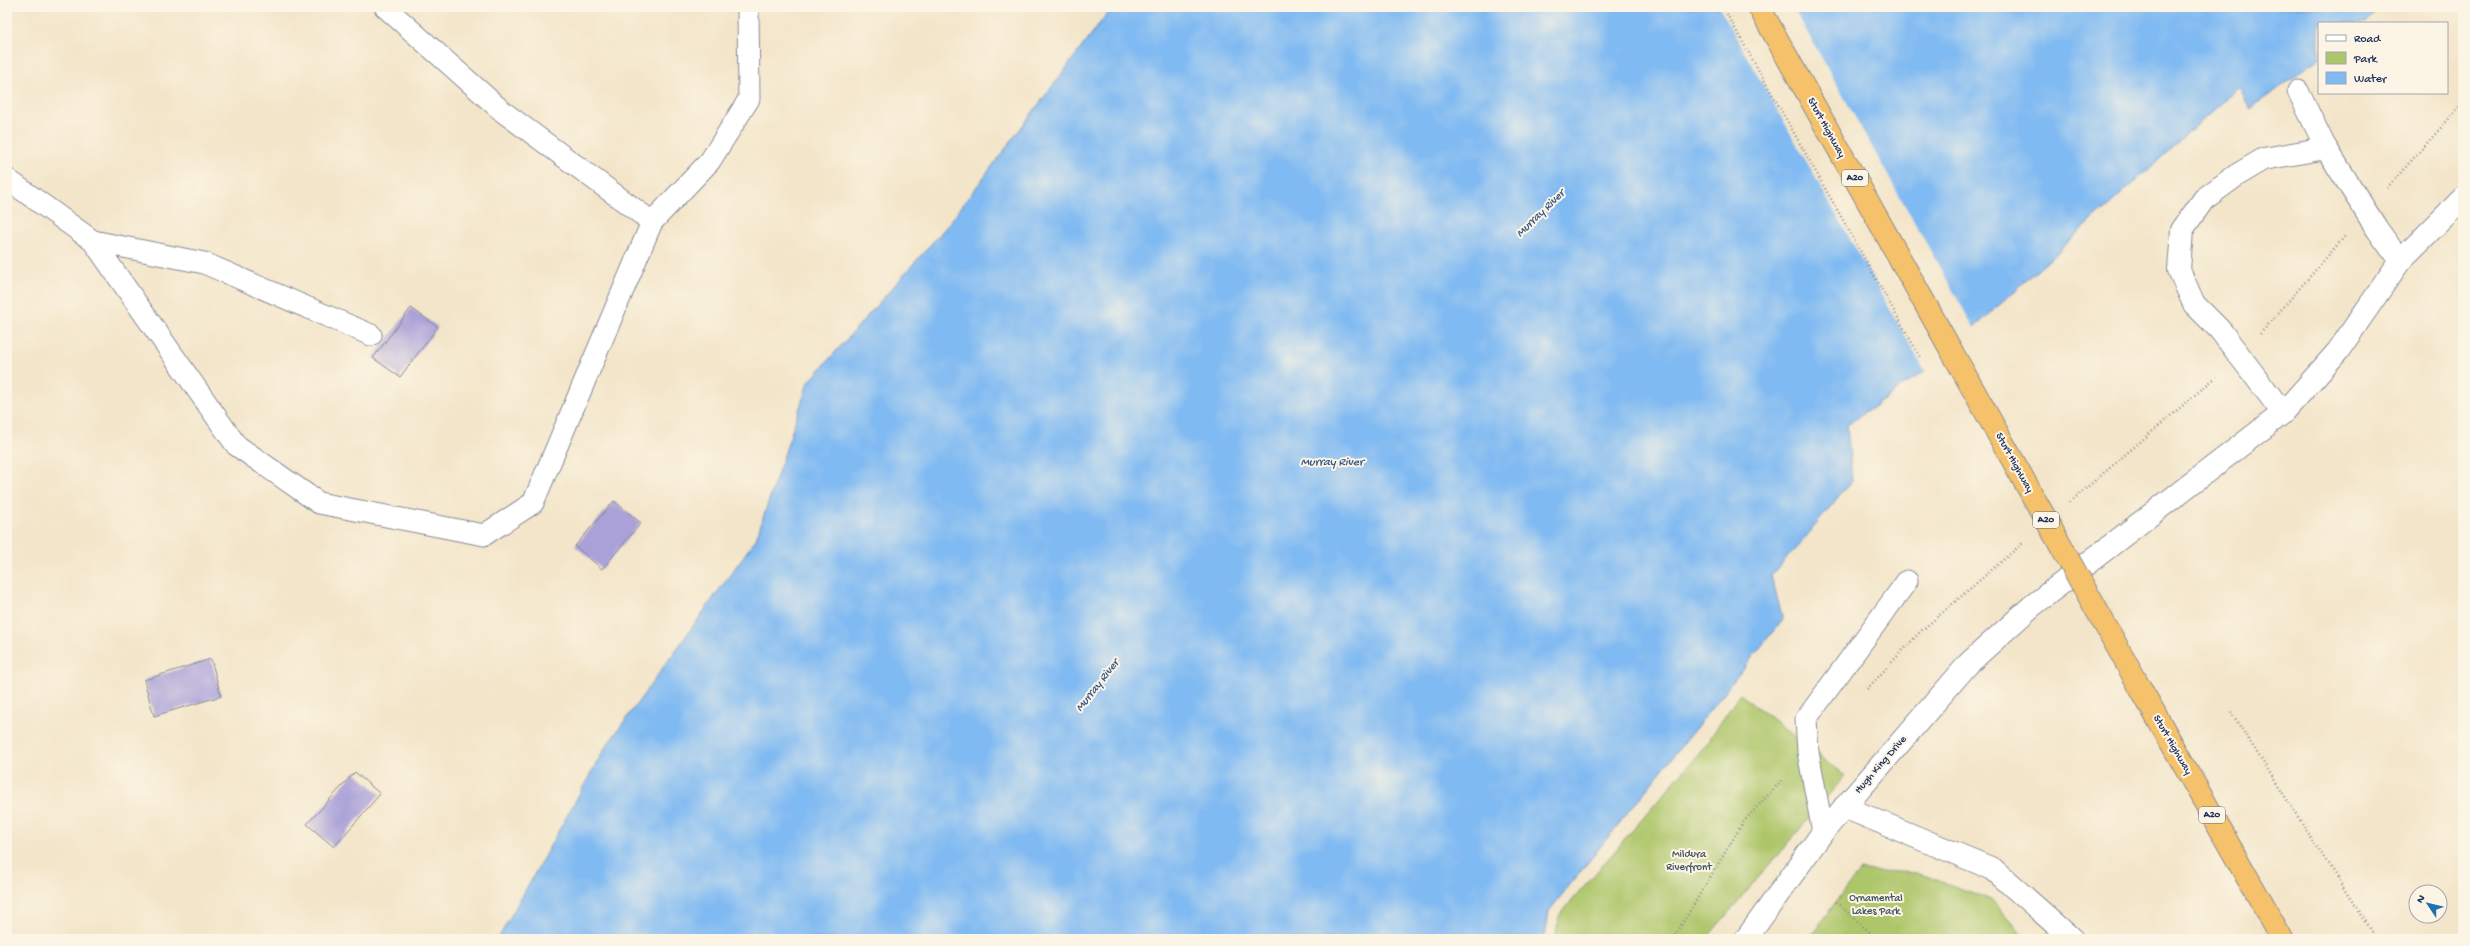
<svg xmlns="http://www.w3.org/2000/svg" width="2470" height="946" font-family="'Gochi Hand',sans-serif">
  <rect width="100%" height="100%" fill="#fcf5e5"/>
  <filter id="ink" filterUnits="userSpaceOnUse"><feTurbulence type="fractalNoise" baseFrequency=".025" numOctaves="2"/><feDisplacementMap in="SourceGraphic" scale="8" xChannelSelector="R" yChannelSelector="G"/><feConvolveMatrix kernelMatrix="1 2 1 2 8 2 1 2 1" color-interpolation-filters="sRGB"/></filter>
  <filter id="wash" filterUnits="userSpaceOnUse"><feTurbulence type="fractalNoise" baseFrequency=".012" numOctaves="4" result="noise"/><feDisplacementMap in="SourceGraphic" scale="16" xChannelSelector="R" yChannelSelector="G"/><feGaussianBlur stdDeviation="0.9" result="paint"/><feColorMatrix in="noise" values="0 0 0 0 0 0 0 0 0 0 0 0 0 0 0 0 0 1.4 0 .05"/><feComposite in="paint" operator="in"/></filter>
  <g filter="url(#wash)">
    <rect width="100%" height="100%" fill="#f3e5c9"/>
    <!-- green -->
    <g fill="#aec66b" stroke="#647a64">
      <path d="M 1740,694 L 1845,776 L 1706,939 L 1555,939 L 1559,916 L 1704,747 Z"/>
      <path d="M 1860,870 L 1917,873 L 1990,899 L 2026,939 L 1808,939 Z"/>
    </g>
    <!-- water -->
    <path fill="#80baf2" stroke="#4e74a8" d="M 1112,7 L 2381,7 L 2365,23 L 2319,23 L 2319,58 L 2250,109 L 2239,87 L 1930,368 L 1847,425 L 1852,480 L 1805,538 L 1771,576 L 1783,619 L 1549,911 L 1545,939 L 498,939 L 605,748 L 756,539 L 808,383 L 947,226 Z"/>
    <!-- pier -->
    <path fill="#f3e5c9" d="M 1719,7 L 1793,7 L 1975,330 L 1926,373 Z"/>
    <g id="blocks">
      <!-- building -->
      <g fill="#aaa1d8">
        <path d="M 411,308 L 438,327 L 400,377 L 373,358 Z"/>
        <path d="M 614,501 L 641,523 L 602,569 L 575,546 Z"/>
        <path d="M 211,659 L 221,696 L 154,716 L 144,680 Z"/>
        <path d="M 355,772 L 380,794 L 334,847 L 307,824 Z"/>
      </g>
    </g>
  </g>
  <g filter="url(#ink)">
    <use href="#blocks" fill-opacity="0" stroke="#878a94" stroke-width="1"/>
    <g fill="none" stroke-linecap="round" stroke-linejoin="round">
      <defs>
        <g id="service">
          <path d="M 385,7 L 502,111 L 652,222 L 710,161 L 749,99 L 748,7"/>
          <path d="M 2298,91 L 2326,148"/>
          <path d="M 7,179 L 93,241 L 236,445 L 319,503 L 484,535 L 533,503 L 652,222"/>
          <path d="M 93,241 L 204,263 L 371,335"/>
          <path d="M 1823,832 L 1808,752 L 1806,719 L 1907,581"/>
        </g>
        <g id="minor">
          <path d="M 2400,261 L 2463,198"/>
          <path d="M 1844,807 L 1993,869 L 2072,939"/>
          <path d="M 1746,939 L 1823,832 L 1969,663 L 2032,606 L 2283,413 L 2338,351 L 2400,261 L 2377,229 L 2326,148 L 2264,159 L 2237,175 L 2204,199 L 2182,230 L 2179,270 L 2194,304 L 2220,330 L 2283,413"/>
        </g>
        <g id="trunk">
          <path d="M 1759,7 L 1951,350"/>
          <path d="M 2142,691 L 2282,939"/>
        </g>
      </defs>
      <!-- service casing -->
      <use href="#service" stroke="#878a94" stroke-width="23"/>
      <!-- minor casing -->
      <use href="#minor" stroke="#878a94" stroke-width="24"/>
      <!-- trunk casing -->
      <use href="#trunk" stroke="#878a94" stroke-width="24"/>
      <!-- path -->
      <g stroke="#878a94" stroke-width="2.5" stroke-dasharray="1 3" stroke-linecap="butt">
        <path d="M 2387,188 L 2463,103"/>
        <path d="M 2260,334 L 2346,235"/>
        <path d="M 2070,502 L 2216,377"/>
        <path d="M 1867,689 L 1920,632 L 2024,542"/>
        <path d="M 2231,712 L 2376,939"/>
        <path d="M 1836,902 L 1877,939"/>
        <path d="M 1673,939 L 1744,821 L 1783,779"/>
      </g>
      <!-- service -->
      <use href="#service" stroke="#fff" stroke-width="21"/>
      <!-- minor -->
      <use href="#minor" stroke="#fff" stroke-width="22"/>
      <!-- trunk -->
      <use href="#trunk" stroke="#f5c16b" stroke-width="22"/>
      <defs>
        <path id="trunk-bridge" d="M 1951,350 L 2142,691"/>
      </defs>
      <!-- trunk-bridge casing -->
      <use href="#trunk-bridge" stroke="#878a94" stroke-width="24" stroke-linecap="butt"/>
      <!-- path-bridge -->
      <path stroke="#878a94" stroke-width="2.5" stroke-dasharray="1 3" stroke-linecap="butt" d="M 1723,7 L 1920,357"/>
      <!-- trunk-bridge -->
      <use href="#trunk-bridge" stroke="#f5c16b" stroke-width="22"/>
    </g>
  </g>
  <g text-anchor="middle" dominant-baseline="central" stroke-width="4" stroke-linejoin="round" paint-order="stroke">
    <!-- shield labels -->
    <g fill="#fcf5e5" stroke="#5e6a86" stroke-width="1">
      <rect x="1842" y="170" width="26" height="16" rx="3"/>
      <rect x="2033" y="512" width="26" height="16" rx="3"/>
      <rect x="2199" y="807" width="26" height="16" rx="3"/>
    </g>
    <g font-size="10" font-weight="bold" fill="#1b2f5e">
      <text x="1855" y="178">A20</text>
      <text x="2046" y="520">A20</text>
      <text x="2212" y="815">A20</text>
    </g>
    <!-- street labels -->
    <g font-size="11" fill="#1b2f5e" stroke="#fcf5e5">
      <text transform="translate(1826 128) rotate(61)">Sturt Highway</text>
      <text transform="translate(2014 463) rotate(61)">Sturt Highway</text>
      <text transform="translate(2172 745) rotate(60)">Sturt Highway</text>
      <text transform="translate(1881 765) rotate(-49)">Hugh King Drive</text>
    </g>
    <!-- park labels -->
    <g font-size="11" fill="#405561" stroke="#fcf5e5">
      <text x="1689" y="855">Mildura<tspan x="1689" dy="13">Riverfront</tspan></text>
      <text x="1876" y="899">Ornamental<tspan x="1876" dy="13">Lakes Park</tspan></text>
    </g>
    <!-- water labels -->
    <g font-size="12" font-style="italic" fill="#39598a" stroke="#fcf5e5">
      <text transform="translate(1541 214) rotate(-44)">Murray River</text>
      <text x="1332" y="463">Murray River</text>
      <text transform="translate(1098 686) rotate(-52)">Murray River</text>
    </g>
  </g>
  <!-- margin -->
  <rect width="2470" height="946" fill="none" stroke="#fcf5e5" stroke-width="24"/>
  <!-- legend -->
  <rect x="2318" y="22" width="130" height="72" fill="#fcf5e5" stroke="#a2a6af"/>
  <rect x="2326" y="35" width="20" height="6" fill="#ffffff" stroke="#a2a6af"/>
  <text x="2354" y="42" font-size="12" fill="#1b2f5e">Road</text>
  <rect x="2326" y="52" width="20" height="12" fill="#aec66b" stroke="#a2a6af"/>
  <text x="2354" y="62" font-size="12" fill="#1b2f5e">Park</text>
  <rect x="2326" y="72" width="20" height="12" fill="#80baf2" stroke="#a2a6af"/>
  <text x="2354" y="82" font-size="12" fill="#1b2f5e">Water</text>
  <!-- north arrow -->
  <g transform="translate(2428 904) rotate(305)"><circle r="19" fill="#fcf5e5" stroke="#a2a6af"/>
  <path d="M0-3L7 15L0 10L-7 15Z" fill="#1f6fb2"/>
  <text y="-6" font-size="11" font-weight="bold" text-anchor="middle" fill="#1b2f5e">N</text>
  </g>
</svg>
